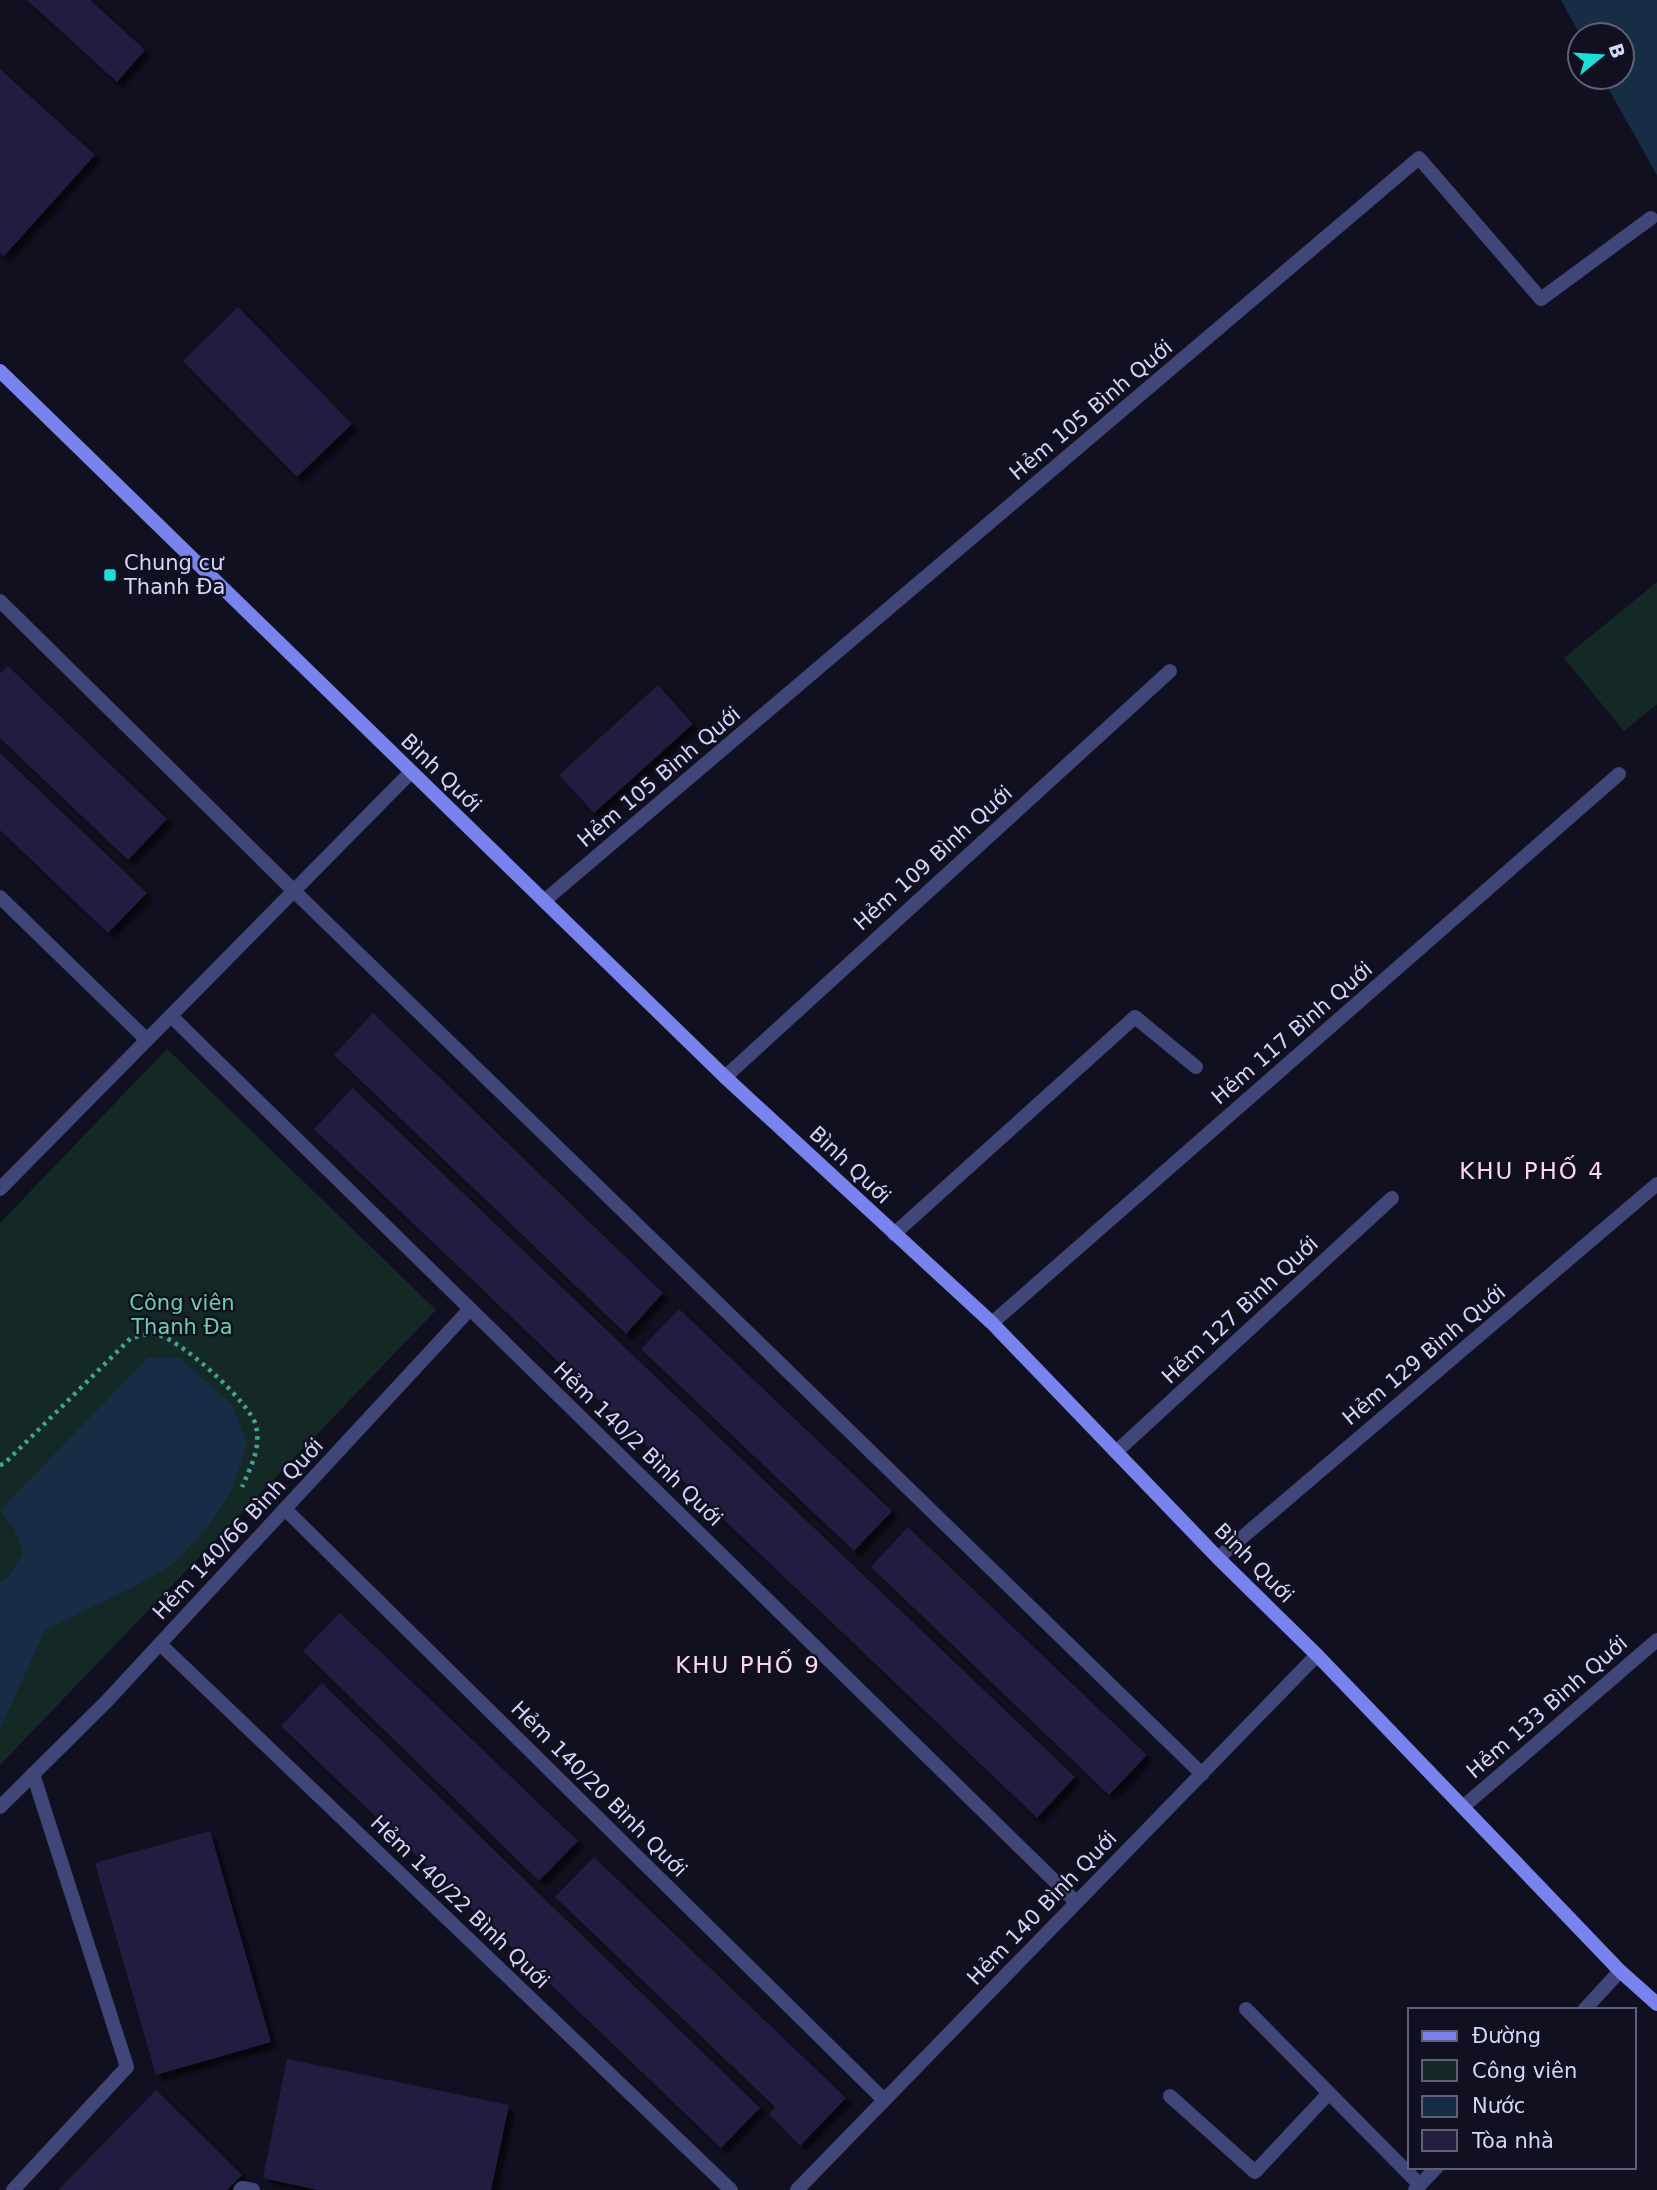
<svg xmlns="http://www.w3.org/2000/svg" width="1657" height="2190" font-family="'DejaVu Sans',sans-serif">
  <defs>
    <filter id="shadow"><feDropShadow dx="6" dy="6" stdDeviation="2" flood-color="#0009"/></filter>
  </defs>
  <rect width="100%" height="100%" fill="#111020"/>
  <!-- green -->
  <g fill="#142926">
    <path d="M 1657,582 L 1657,704 L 1624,731 L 1564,658 Z"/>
    <path d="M 167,1049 L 436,1310 L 0,1765 L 0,1223 Z"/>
  </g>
  <!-- water -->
  <g fill="#162d45">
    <path d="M 1561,0 L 1657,0 L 1657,175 L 1602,77 L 1622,77 L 1622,35 L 1580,35 Z"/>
    <path d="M 148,1358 L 180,1358 L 233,1406 L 247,1445 L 233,1487 L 209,1526 L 171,1566 L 129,1589 L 45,1630 L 0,1729 L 0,1582 L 8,1578 L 23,1553 L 14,1529 L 0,1510 Z"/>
  </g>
  <!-- building -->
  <g fill="#211e3f" filter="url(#shadow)">
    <path d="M 27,0 L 90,0 L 145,50 L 117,82 Z"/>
    <path d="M 0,69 L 95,155 L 4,256 L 0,252 Z"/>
    <path d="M 238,307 L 352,424 L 297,477 L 183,361 Z"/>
    <path d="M 8,666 L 167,819 L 128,860 L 0,738 L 0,674 Z"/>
    <path d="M 658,685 L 693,724 L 594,813 L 559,775 Z"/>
    <path d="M 0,753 L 147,893 L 108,933 L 0,830 Z"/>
    <path d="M 373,1013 L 663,1293 L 626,1334 L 334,1055 Z"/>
    <path d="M 353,1088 L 1075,1777 L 1037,1818 L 314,1129 Z"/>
    <path d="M 679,1309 L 892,1511 L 854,1551 L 641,1349 Z"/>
    <path d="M 908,1527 L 1147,1755 L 1109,1795 L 871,1567 Z"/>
    <path d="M 340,1613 L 578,1841 L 539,1881 L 303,1651 Z"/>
    <path d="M 322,1683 L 760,2108 L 721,2148 L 281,1726 Z"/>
    <path d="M 210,1831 L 271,2042 L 156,2075 L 95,1863 Z"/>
    <path d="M 594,1857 L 846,2098 L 800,2146 L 769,2114 L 775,2107 L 555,1897 Z"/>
    <path d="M 287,2059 L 509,2105 L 491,2190 L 318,2190 L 263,2178 Z"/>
    <path d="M 156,2090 L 242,2175 L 227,2190 L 58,2190 Z"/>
  </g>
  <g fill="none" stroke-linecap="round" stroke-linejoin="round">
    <!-- path -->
    <path stroke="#3da592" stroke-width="4.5" stroke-dasharray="3.5 5" stroke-linecap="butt" d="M 0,1465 L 4,1464 L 131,1338 C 138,1337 146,1333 153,1334 C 176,1334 251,1403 256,1426 C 261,1449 251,1466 242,1487"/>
    <!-- lane -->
    <path stroke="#414679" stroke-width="14" d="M 894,1234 L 1135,1017 L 1196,1067"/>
    <!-- street -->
    <g stroke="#414679" stroke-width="14">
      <path d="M 0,601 L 294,891 L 1202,1774"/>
      <path d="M 0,897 L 147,1040"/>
      <path d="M 544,901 L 1419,158 L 1541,299 L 1651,218"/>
      <path d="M 171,1016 L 1076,1902"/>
      <path d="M 725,1077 L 1170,671"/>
      <path d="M 0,1189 L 411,772"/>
      <path d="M 992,1323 L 1619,774"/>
      <path d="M 1116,1452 L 1392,1198"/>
      <path d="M 285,1509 L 884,2100"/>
      <path d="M 1218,1558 L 1657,1184"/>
      <path d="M 160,1644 L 731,2190"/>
      <path d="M 1464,1806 L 1657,1640"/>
      <path d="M 0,1807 L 106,1702 L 470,1309"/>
      <path d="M 1246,2009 L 1420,2185"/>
      <path d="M 1584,2010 L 1620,1971"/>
      <path d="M 1170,2096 L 1255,2172 L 1329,2093"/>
      <path d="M 13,2190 L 127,2067 L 33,1774"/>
      <path d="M 240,2190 L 242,2188 L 253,2190"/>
      <path d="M 797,2190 L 1317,1655"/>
      <path d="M 1415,2190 L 1437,2167"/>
    </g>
    <!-- secondary -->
    <path stroke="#7883ed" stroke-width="14" d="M 0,371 L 725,1077 L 992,1323 L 1218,1558 L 1317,1655 L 1620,1971 L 1657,2004"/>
  </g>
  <!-- markers -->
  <rect fill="#1dddd9" stroke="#111020" stroke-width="2.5" x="103" y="568" width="14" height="14" rx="3.5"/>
  <g text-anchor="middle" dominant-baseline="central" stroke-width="5" stroke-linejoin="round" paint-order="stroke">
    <!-- street labels -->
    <g font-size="21" fill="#d5d5f9" stroke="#111020">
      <text transform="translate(1091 410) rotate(-40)">Hẻm 105 Bình Quới</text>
      <text transform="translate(441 773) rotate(44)">Bình Quới</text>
      <text transform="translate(659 777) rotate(-40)">Hẻm 105 Bình Quới</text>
      <text transform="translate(933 858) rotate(-42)">Hẻm 109 Bình Quới</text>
      <text transform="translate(1292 1033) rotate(-41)">Hẻm 117 Bình Quới</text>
      <text transform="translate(850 1165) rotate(43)">Bình Quới</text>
      <text transform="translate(1240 1310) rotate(-43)">Hẻm 127 Bình Quới</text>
      <text transform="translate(1424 1355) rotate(-40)">Hẻm 129 Bình Quới</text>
      <text transform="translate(638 1444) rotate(44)">Hẻm 140/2 Bình Quới</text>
      <text transform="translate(238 1529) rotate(-47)">Hẻm 140/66 Bình Quới</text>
      <text transform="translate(1254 1563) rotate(45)">Bình Quới</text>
      <text transform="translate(1547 1707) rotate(-41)">Hẻm 133 Bình Quới</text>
      <text transform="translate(599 1789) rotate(45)">Hẻm 140/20 Bình Quới</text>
      <text transform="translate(460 1902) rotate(44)">Hẻm 140/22 Bình Quới</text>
      <text transform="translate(1042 1908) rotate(-46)">Hẻm 140 Bình Quới</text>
    </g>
    <!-- poi labels -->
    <g font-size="21" fill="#d5d5f9" stroke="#111020" text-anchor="start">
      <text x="124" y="563">Chung cư<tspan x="124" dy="24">Thanh Đa</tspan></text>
    </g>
    <!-- park labels -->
    <g font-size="21" fill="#6ad0aa" stroke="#111020">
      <text x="182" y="1303">Công viên<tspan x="182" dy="24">Thanh Đa</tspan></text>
    </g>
    <!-- neighbourhood labels -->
    <g font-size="23" letter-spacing="2" fill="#fad6f1" stroke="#111020">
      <text x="1532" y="1171">KHU PHỐ 4</text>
      <text x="748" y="1665">KHU PHỐ 9</text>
    </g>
  </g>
  <!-- legend -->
  <rect x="1408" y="2008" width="228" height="161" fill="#111020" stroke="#5f5f77" stroke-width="2"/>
  <rect x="1422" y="2031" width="35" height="10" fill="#7883ed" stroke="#5f5f77" stroke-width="2"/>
  <text x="1472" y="2043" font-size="21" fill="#d5d5f9">Đường</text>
  <rect x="1422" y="2060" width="35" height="21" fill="#142926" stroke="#5f5f77" stroke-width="2"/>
  <text x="1472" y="2078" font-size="21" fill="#d5d5f9">Công viên</text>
  <rect x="1422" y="2096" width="35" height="21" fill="#162d45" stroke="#5f5f77" stroke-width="2"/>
  <text x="1472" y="2113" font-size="21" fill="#d5d5f9">Nước</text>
  <rect x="1422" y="2130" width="35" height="21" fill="#211e3f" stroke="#5f5f77" stroke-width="2"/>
  <text x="1472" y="2148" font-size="21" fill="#d5d5f9">Tòa nhà</text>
  <!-- north arrow -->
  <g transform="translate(1601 56) rotate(72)"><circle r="33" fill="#111020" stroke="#5f5f77" stroke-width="2"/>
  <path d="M0-5L12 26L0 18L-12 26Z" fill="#1dddd9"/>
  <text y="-10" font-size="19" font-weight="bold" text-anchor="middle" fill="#d5d5f9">B</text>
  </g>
</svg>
